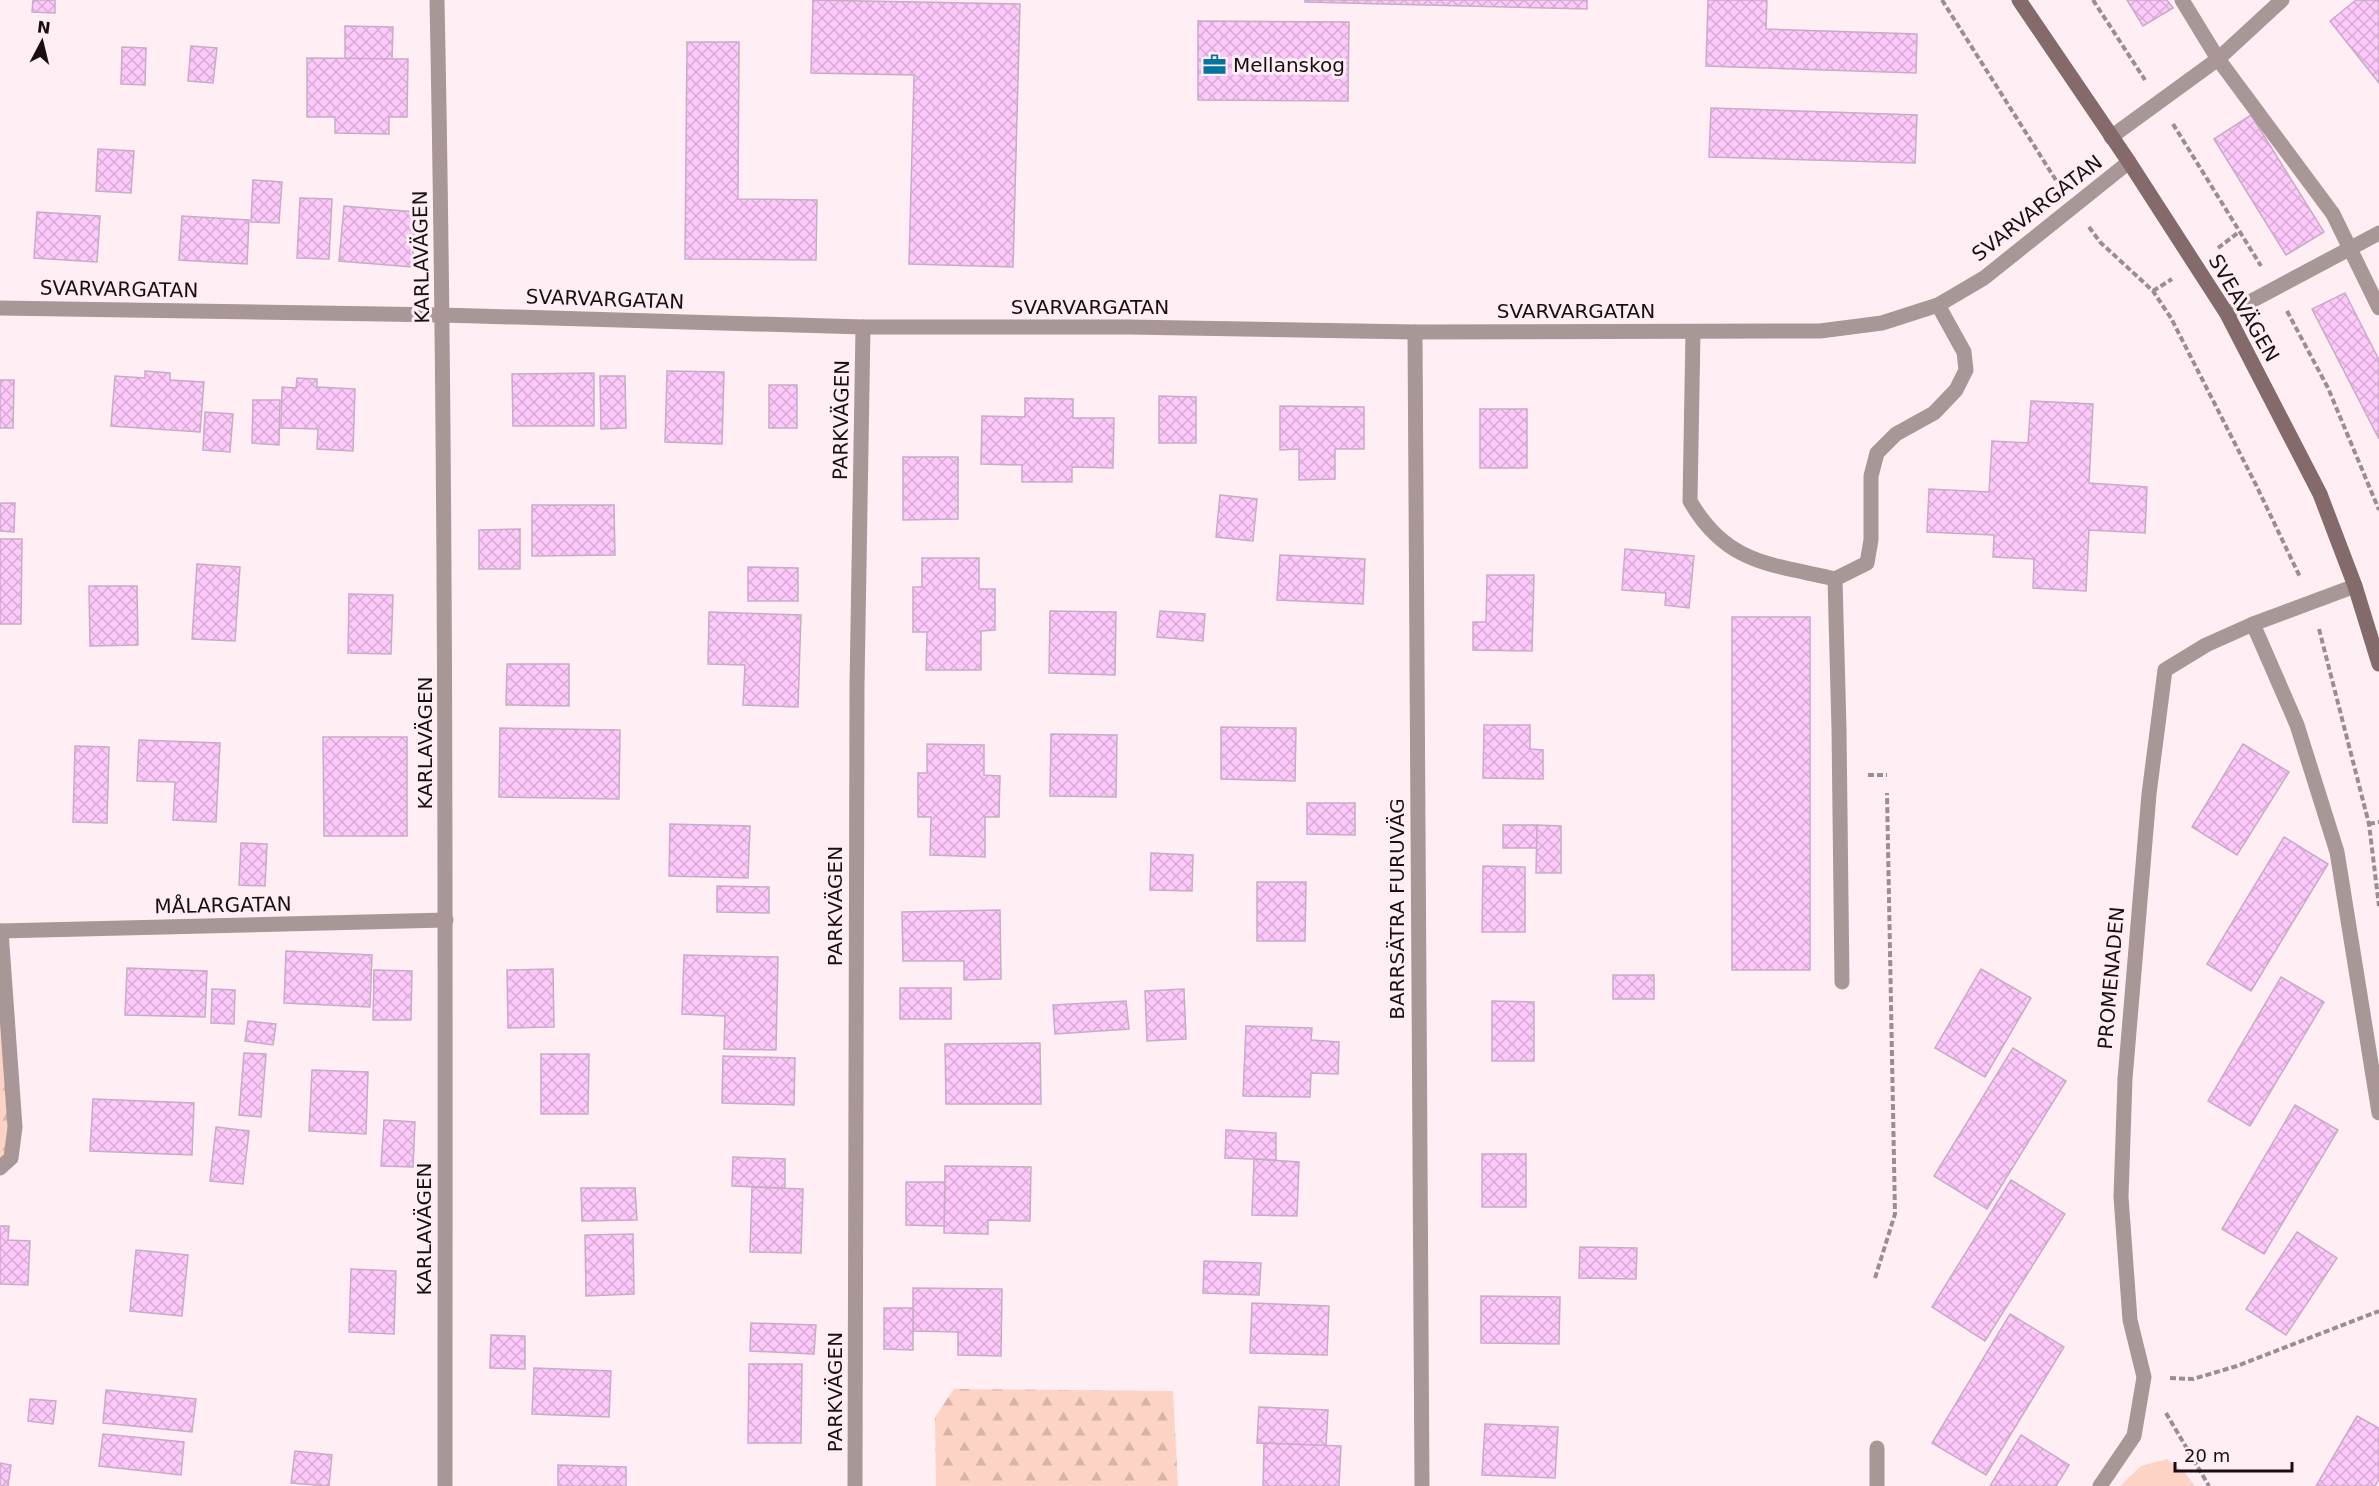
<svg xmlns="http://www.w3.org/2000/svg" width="2379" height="1486" font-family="'DejaVu Sans',sans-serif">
  <defs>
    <pattern id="forest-firs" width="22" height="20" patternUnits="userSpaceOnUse" patternTransform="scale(1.5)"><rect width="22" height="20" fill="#fcd3c5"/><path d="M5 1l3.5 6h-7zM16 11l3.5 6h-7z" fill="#d7b4a8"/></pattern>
    <pattern id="building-cross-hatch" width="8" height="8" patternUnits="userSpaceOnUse" patternTransform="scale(1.5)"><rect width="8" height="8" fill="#fdc8fa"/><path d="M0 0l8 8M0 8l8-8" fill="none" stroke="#d8abd5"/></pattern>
  </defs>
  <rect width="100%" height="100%" fill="#ffeff5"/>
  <!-- green -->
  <path fill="#fcd3c5" d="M 2167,1459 L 2185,1473 L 2195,1486 L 2120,1486 L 2141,1466 Z"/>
  <!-- forest -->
  <g fill="url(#forest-firs)">
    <path d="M 0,931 L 15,1127 L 0,1168 Z"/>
    <path d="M 954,1389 L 1173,1391 L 1178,1486 L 936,1486 L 935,1417 Z"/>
  </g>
  <!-- building -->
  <g fill="url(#building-cross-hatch)" stroke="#c8acc6" stroke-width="1.5">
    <path d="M 33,0 L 55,0 L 55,13 L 32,12 Z"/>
    <path d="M 813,0 L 1020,4 L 1013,267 L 909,264 L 914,75 L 811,73 Z"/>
    <path d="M 1305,0 L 1587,0 L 1587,9 L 1305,2 Z"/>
    <path d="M 1708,0 L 1767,0 L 1766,29 L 1917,34 L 1916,73 L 1706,66 Z"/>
    <path d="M 2127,0 L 2167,0 L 2173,8 L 2143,26 Z"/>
    <path d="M 2356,0 L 2379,0 L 2379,83 L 2330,21 Z"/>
    <path d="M 1198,21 L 1349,22 L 1348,101 L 1198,100 Z"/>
    <path d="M 345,26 L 393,27 L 392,59 L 345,59 Z"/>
    <path d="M 687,42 L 739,42 L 738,199 L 817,200 L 816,260 L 685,259 Z"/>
    <path d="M 191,46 L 217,48 L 213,83 L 188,81 Z"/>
    <path d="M 122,47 L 146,48 L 145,85 L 121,84 Z"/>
    <path d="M 307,58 L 408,59 L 407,117 L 389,117 L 389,134 L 335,133 L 335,117 L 307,117 Z"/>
    <path d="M 1711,108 L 1917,115 L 1915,163 L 1709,157 Z"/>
    <path d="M 2251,115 L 2324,232 L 2286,255 L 2214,139 Z"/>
    <path d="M 98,149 L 134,151 L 131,193 L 96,191 Z"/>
    <path d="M 253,180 L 282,182 L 279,223 L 251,222 Z"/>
    <path d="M 300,198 L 332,199 L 329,259 L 297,258 Z"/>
    <path d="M 344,206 L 416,212 L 412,267 L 339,261 Z"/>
    <path d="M 37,212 L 100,216 L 97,262 L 34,258 Z"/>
    <path d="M 182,216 L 249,220 L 247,264 L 179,260 Z"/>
    <path d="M 2345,293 L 2379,360 L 2379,439 L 2312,309 Z"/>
    <path d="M 145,371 L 170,373 L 170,380 L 204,382 L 200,432 L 111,426 L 115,376 L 145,378 Z"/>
    <path d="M 667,371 L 724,372 L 722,444 L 665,442 Z"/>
    <path d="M 594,373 L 594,426 L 513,426 L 512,374 Z"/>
    <path d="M 600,376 L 625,376 L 626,428 L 601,429 Z"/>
    <path d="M 297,378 L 317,379 L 317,387 L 355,389 L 353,451 L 317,449 L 318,429 L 281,428 L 282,387 L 296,388 Z"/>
    <path d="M 0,380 L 14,380 L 13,428 L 0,428 Z"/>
    <rect x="769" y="385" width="28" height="43"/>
    <path d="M 1159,396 L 1196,397 L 1196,443 L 1159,443 Z"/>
    <path d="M 1025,398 L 1073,399 L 1073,418 L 1114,418 L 1113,468 L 1072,467 L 1072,482 L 1022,482 L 1022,465 L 981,464 L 982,416 L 1025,417 Z"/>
    <path d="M 253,400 L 280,400 L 279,445 L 252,443 Z"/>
    <path d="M 2031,401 L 2093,404 L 2089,483 L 2147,487 L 2145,533 L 2089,530 L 2086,591 L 2033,588 L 2034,559 L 1993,557 L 1994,535 L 1927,532 L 1929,489 L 1989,492 L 1992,441 L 2028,443 Z"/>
    <path d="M 1280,406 L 1364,407 L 1364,449 L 1335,449 L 1335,479 L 1299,480 L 1299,449 L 1280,450 Z"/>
    <rect x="1480" y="409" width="47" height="59"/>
    <path d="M 205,412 L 233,414 L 230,452 L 203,450 Z"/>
    <path d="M 903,457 L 958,457 L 958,519 L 903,520 Z"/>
    <path d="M 1220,495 L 1257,499 L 1253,541 L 1216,537 Z"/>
    <path d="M 0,503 L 15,503 L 14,532 L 0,531 Z"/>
    <path d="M 532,505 L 614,505 L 615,555 L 532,556 Z"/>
    <path d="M 520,529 L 520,569 L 479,569 L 479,530 Z"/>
    <path d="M 0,539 L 22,539 L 21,624 L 0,624 Z"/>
    <path d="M 1625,549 L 1694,556 L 1689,608 L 1665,605 L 1666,593 L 1622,590 Z"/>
    <path d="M 1280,555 L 1365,559 L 1363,604 L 1277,600 Z"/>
    <path d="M 922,558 L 979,558 L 979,589 L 995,589 L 995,630 L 981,631 L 981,670 L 926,670 L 927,632 L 913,632 L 913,587 L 922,587 Z"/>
    <path d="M 197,564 L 240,567 L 235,641 L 192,639 Z"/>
    <path d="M 748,567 L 798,568 L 798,601 L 748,601 Z"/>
    <path d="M 1487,575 L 1534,575 L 1532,651 L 1473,650 L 1473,622 L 1486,622 Z"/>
    <path d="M 89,586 L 137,586 L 138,645 L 90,646 Z"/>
    <path d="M 349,594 L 393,595 L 391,654 L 348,653 Z"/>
    <path d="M 1050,611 L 1116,612 L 1115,675 L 1049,673 Z"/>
    <path d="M 1160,611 L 1205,614 L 1203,641 L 1157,637 Z"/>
    <path d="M 709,612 L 801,615 L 798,707 L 743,705 L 745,665 L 708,664 Z"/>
    <rect x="1732" y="617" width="78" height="353"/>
    <path d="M 507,664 L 569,664 L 569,706 L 506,705 Z"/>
    <path d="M 1484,725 L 1530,725 L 1530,749 L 1543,750 L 1543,779 L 1483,778 Z"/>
    <path d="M 1221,727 L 1296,728 L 1295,781 L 1221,779 Z"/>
    <path d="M 500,728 L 620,730 L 619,799 L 499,797 Z"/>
    <path d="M 1051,734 L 1117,735 L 1116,797 L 1050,796 Z"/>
    <path d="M 323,737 L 407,737 L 407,836 L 324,836 Z"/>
    <path d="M 139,740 L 220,743 L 216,822 L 173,820 L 175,782 L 137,781 Z"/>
    <path d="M 927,744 L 984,745 L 984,775 L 1000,776 L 999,817 L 985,817 L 985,857 L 930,855 L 931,817 L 918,817 L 918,773 L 927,773 Z"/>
    <path d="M 2243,744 L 2289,772 L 2237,855 L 2192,827 Z"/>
    <path d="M 75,746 L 109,747 L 107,823 L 73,822 Z"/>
    <path d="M 1307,803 L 1355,803 L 1355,835 L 1307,834 Z"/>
    <path d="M 670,824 L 750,826 L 748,878 L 669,876 Z"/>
    <rect x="1503" y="825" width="34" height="23"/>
    <path d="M 1537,825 L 1561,826 L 1561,873 L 1536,873 Z"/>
    <path d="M 2284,837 L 2328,864 L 2251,991 L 2207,964 Z"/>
    <path d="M 241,843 L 267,844 L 265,886 L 239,885 Z"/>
    <path d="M 1151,853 L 1193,855 L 1192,891 L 1150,890 Z"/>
    <path d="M 1483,866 L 1525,867 L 1525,932 L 1482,932 Z"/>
    <path d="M 1257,882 L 1306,882 L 1305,941 L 1257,941 Z"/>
    <path d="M 717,886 L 769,887 L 769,913 L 717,912 Z"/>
    <path d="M 1000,910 L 1001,979 L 964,980 L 964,961 L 903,961 L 902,912 Z"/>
    <path d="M 286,951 L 372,955 L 370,1007 L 284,1003 Z"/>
    <path d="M 684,955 L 778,957 L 776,1050 L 724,1049 L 725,1016 L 682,1014 Z"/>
    <path d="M 127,968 L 207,971 L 205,1017 L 125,1015 Z"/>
    <path d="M 553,969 L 554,1027 L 508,1028 L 507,970 Z"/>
    <path d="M 1981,969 L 2031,998 L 1985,1077 L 1935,1048 Z"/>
    <path d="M 374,970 L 412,971 L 411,1020 L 373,1020 Z"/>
    <rect x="1613" y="975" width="41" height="24"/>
    <path d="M 2281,977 L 2324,1002 L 2250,1126 L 2208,1101 Z"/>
    <rect x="900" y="988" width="51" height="31"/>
    <path d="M 212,989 L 235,990 L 234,1024 L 211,1023 Z"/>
    <path d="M 1184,989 L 1186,1039 L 1147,1041 L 1145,991 Z"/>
    <path d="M 1126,1001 L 1129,1029 L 1055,1034 L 1053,1005 Z"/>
    <path d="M 1492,1001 L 1534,1002 L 1534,1061 L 1492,1061 Z"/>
    <path d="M 248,1021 L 276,1024 L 273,1045 L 245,1041 Z"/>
    <path d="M 1246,1026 L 1312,1028 L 1311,1040 L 1339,1042 L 1338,1074 L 1311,1073 L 1310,1097 L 1243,1096 Z"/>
    <path d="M 1040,1043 L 1041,1104 L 946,1104 L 945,1044 Z"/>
    <path d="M 2013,1048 L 2066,1081 L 1987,1209 L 1934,1176 Z"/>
    <path d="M 244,1053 L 266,1054 L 261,1117 L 239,1115 Z"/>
    <path d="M 541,1054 L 589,1054 L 588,1114 L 541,1114 Z"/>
    <path d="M 723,1056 L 795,1058 L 794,1105 L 722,1103 Z"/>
    <path d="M 312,1070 L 368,1072 L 366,1134 L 309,1131 Z"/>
    <path d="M 93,1099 L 194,1103 L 192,1155 L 90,1151 Z"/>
    <path d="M 2295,1105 L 2338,1130 L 2264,1254 L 2222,1229 Z"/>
    <path d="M 384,1120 L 415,1122 L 413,1167 L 381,1166 Z"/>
    <path d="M 216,1127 L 249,1131 L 243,1184 L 210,1181 Z"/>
    <path d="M 1226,1130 L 1276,1133 L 1276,1160 L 1225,1158 Z"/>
    <rect x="1482" y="1154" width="44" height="53"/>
    <path d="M 733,1157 L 785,1159 L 785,1188 L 732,1186 Z"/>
    <path d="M 1254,1159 L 1299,1162 L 1297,1216 L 1252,1215 Z"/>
    <path d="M 945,1166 L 1031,1167 L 1030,1221 L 988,1220 L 988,1234 L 944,1233 Z"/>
    <path d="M 2011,1180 L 2065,1214 L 1985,1341 L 1932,1307 Z"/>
    <path d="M 906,1182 L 945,1182 L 944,1226 L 906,1225 Z"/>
    <path d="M 752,1187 L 803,1189 L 801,1253 L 750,1252 Z"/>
    <path d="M 581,1188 L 635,1188 L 637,1220 L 582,1221 Z"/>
    <path d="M 0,1226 L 9,1226 L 8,1240 L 30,1241 L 28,1285 L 0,1284 Z"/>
    <path d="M 2297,1232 L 2337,1258 L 2286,1335 L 2246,1309 Z"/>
    <path d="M 633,1234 L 634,1294 L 586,1296 L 585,1235 Z"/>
    <path d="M 1580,1247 L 1637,1248 L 1636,1279 L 1579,1278 Z"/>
    <path d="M 136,1250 L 188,1255 L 182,1316 L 130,1311 Z"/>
    <path d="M 1204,1261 L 1261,1263 L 1259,1295 L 1203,1293 Z"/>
    <path d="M 351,1269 L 396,1271 L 394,1334 L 349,1332 Z"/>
    <path d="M 913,1288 L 1002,1289 L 1001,1356 L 958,1355 L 958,1332 L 913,1331 Z"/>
    <path d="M 1481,1296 L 1560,1297 L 1559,1344 L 1481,1343 Z"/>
    <path d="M 1252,1303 L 1329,1306 L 1327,1355 L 1250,1353 Z"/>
    <path d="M 884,1308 L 913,1308 L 913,1350 L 884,1349 Z"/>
    <path d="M 2010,1314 L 2064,1347 L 1986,1475 L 1932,1443 Z"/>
    <path d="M 751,1323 L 816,1325 L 814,1354 L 750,1351 Z"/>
    <path d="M 491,1335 L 525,1336 L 525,1369 L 490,1368 Z"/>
    <path d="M 749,1364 L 802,1364 L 801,1443 L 748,1443 Z"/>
    <path d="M 534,1368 L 611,1371 L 609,1417 L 532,1414 Z"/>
    <path d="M 106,1390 L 196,1399 L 192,1432 L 103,1423 Z"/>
    <path d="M 30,1399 L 56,1401 L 53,1424 L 28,1421 Z"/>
    <path d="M 1259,1407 L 1328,1410 L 1326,1446 L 1257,1443 Z"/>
    <path d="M 2357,1416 L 2379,1428 L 2379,1479 L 2375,1486 L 2316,1486 Z"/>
    <path d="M 1485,1424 L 1558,1427 L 1555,1478 L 1482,1475 Z"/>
    <path d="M 103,1434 L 184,1442 L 181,1475 L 99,1466 Z"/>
    <path d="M 2021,1435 L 2069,1465 L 2056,1486 L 1990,1486 Z"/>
    <path d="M 1264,1443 L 1341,1446 L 1339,1486 L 1263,1486 Z"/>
    <path d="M 295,1451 L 332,1455 L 329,1486 L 291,1483 Z"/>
    <path d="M 0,1463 L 11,1465 L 8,1486 L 0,1486 Z"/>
    <path d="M 558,1465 L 626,1467 L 626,1486 L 558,1486 Z"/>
  </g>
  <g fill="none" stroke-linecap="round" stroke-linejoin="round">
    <!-- path -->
    <g stroke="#9b8d93" stroke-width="4" stroke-dasharray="6 3" stroke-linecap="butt">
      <path d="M 1942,0 L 2059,185"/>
      <path d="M 2093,0 L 2145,80"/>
      <path d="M 2173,124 L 2261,266"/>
      <path d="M 2089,227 L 2100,242 L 2153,291 L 2171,318 L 2256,485 L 2300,577"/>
      <path d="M 2218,248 L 2239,232"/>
      <path d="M 2153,291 L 2172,279"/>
      <path d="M 2287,311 L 2328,388 L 2379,510"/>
      <path d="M 2319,629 L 2369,824 L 2379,906"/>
      <path d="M 1868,775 L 1887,775"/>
      <path d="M 2369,824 L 2379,822"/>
      <path d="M 1875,1278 L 1895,1214 L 1887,793"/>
      <path d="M 2170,1378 L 2193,1379 L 2237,1366 L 2379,1311"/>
      <path d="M 2166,1413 L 2209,1486"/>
    </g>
    <!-- lane -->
    <g stroke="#a99797" stroke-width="15">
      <path d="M 2182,0 L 2218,59 L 2333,214 L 2379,308"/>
      <path d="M 2111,137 L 2218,59 L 2282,0"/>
      <path d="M 2227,314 L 2379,233"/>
      <path d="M 2253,624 L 2297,725 L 2337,852 L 2379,1113"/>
      <path d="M 0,1168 L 11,1158 L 15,1127 L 1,931"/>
      <path d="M 1877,1448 L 1877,1486"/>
    </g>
    <!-- street -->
    <g stroke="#a99797" stroke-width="15">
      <path d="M 437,0 C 447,495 445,991 445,1486"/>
      <path d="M 0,308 L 443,315 L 863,327 L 1128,327 L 1415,332 L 1820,331 L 1882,323 L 1938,305 L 1984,278 L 2129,162"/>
      <path d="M 1415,332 L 1422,1486"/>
      <path d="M 1693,332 L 1690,501 C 1726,564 1771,564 1835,579"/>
      <path d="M 0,931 L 446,920"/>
      <path d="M 1842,982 L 1839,729 L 1835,579 L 1867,563 L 1871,540 L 1871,476 L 1877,453 L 1896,434 L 1934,413 L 1956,390 L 1966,370 L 1964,352 L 1938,305"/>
      <path d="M 855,1486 L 857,686 L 863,327"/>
      <path d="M 2100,1486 L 2134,1436 L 2144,1377 L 2130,1320 L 2121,1197 L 2125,1079 L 2149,794 L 2165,670 L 2206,645 L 2253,624 L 2355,586"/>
    </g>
    <!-- secondary -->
    <path stroke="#846a6b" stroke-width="15" d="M 2019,0 L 2129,162 L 2227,314 L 2320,494 L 2355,586 L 2379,664"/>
  </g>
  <!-- icons -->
  <defs>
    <symbol id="office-bare" viewBox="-9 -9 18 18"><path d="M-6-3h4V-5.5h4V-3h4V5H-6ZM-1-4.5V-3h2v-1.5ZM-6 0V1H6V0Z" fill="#02749e" stroke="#ffeff5" stroke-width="2.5" paint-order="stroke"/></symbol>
  </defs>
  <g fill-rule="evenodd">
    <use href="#office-bare" x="1198" y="48" width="33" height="33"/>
  </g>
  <g text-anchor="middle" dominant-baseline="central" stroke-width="6" stroke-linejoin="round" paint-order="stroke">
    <!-- poi labels -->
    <g font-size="20" fill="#1a0e13" stroke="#ffeff5" text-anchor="start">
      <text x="1233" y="65">Mellanskog</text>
    </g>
    <!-- street labels -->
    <g font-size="20" fill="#1a0e13" stroke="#ffeff5">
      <text transform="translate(2037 208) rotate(-38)">SVARVARGATAN</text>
      <text transform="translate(421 257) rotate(-91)">KARLAVÄGEN</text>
      <text transform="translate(119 289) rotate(1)">SVARVARGATAN</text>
      <text transform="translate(605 299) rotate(2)">SVARVARGATAN</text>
      <text x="1090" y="307">SVARVARGATAN</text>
      <text transform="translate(2244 308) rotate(60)">SVEAVÄGEN</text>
      <text x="1576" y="311">SVARVARGATAN</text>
      <text transform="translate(841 420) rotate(-89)">PARKVÄGEN</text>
      <text transform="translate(425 743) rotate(-90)">KARLAVÄGEN</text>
      <text transform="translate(223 905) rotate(-1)">MÅLARGATAN</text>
      <text transform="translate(835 906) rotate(-90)">PARKVÄGEN</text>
      <text transform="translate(1397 909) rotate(-90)">BARRSÄTRA FURUVÄG</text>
      <text transform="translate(2111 978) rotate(-85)">PROMENADEN</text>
      <text transform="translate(424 1229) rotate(-90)">KARLAVÄGEN</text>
      <text transform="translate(835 1392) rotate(-90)">PARKVÄGEN</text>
    </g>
  </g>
  <!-- north arrow -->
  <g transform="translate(42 42) rotate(7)" stroke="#ffeff5" stroke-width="4.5" paint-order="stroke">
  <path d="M0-4.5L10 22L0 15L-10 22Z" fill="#1a0e13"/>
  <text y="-9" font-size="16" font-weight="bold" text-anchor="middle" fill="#1a0e13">N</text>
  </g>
  <!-- scale -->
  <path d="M2175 1462v9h117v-9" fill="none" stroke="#1a0e13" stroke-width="3"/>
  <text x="2184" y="1462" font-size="18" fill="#1a0e13" stroke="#ffeff5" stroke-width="4.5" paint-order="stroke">20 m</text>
</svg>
